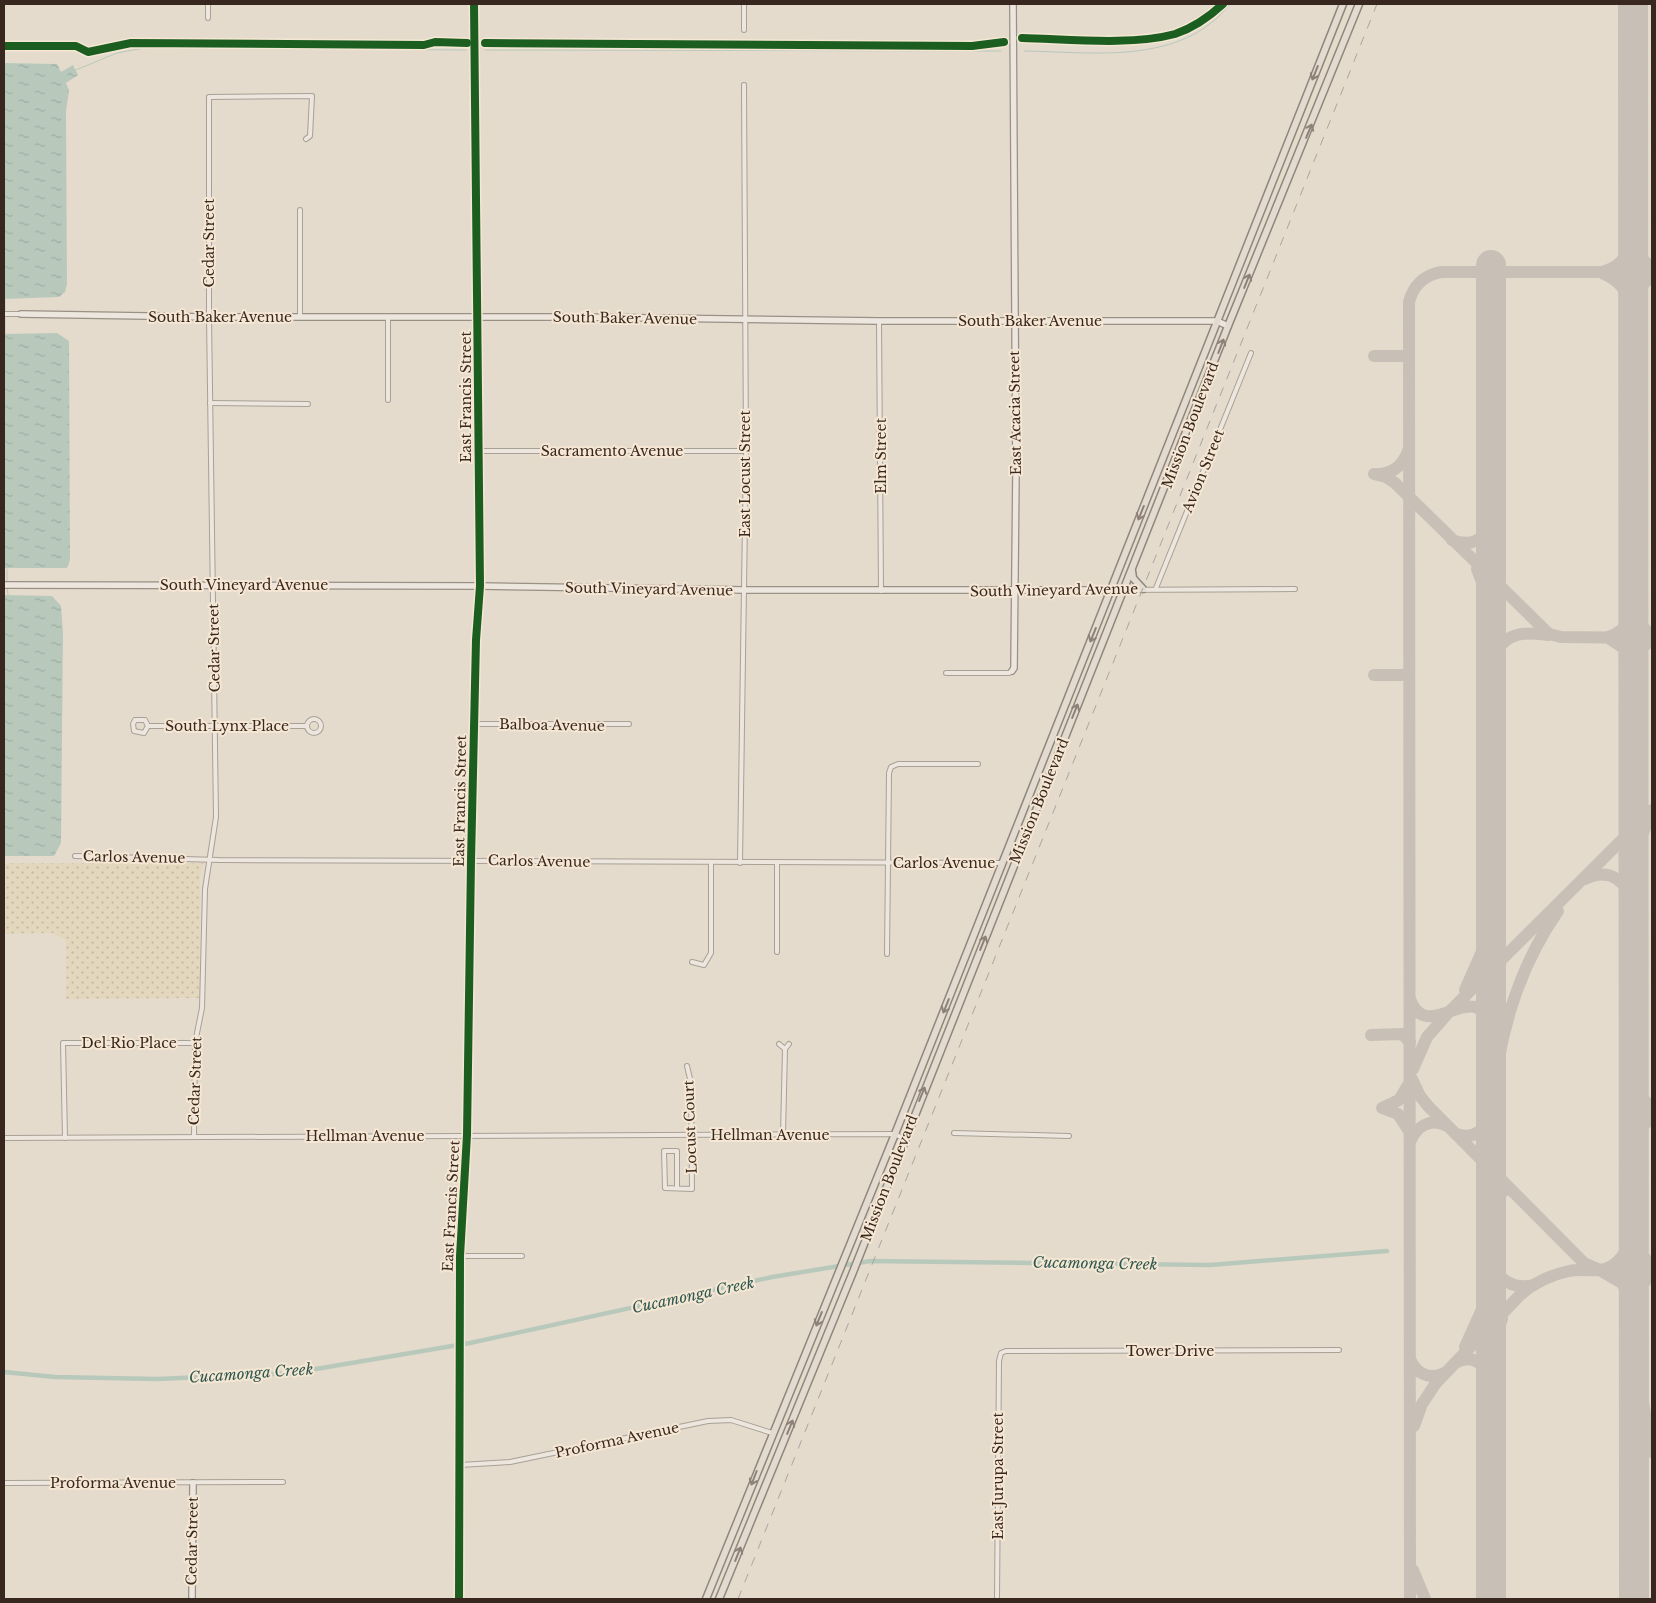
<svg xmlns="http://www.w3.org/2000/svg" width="1656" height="1603" font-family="'Libre Baskerville',serif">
  <defs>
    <pattern id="farmland-dots" width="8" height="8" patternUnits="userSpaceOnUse" patternTransform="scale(1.25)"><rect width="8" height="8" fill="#e3d8bd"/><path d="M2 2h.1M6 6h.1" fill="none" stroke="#c4b9a2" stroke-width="1.8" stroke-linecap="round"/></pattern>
    <pattern id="water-ripples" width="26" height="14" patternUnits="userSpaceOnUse" patternTransform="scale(1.25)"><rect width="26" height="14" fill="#b8c9bc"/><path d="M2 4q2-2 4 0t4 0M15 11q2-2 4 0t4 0" fill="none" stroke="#9fada1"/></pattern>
  </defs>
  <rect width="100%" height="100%" fill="#e4dbcd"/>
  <!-- farmland -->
  <path fill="url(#farmland-dots)" d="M 4,863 L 204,863 L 200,875 L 200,998 L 66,999 L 66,940 L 52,933 L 4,934 Z"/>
  <!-- water -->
  <g fill="url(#water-ripples)">
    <path d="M 4,63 L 57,64 L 61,72 L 73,65 L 78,75 L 66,83 L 69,90 L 66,112 L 67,284 L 65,292 L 59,297 L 4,299 Z"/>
    <path d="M 57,333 L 69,341 L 70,560 L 67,568 L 4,568 L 4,334 Z"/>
    <path d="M 4,595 L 52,596 L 61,606 L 63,633 L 61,843 L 54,856 L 4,856 Z"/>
  </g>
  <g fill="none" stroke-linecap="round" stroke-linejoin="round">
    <!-- stream -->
    <g stroke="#b8c9bc" stroke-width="1">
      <path d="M 485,50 L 1001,51"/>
      <path d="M 1024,51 C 1095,52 1181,66 1230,4"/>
      <path d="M 76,70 L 117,53 L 144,48 L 466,50"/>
      <path d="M 5,299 L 5,334"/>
      <path d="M 7,569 L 7,583"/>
      <path d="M 7,587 L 8,595"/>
    </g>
    <!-- canal -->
    <path stroke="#b8c9bc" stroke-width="4.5" d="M 4,1372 L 55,1377 L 158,1379 L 292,1373 L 470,1343 L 772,1277 L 870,1261 L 1210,1265 L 1387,1251"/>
    <!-- taxiway -->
    <g stroke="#c8c0b6" stroke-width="12">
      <path d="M 1633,238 L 1641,258 L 1652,268"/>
      <path d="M 1605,271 C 1622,266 1630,253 1633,236"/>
      <path d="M 1602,273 C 1621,281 1629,293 1633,312"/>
      <path d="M 1633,310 L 1639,288 L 1652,276"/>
      <path d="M 1374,356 L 1409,356"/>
      <path d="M 1374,474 L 1386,477 L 1395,483 L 1549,634 L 1561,637 L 1652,638"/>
      <path d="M 1377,474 C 1393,474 1403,465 1408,451"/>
      <path d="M 1452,540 C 1470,547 1485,541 1491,522"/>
      <path d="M 1477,569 L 1487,595 L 1491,616"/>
      <path d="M 1633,606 L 1638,623 L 1652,635"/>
      <path d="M 1608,637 C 1624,632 1630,622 1633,606"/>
      <path d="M 1610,639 L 1625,649 L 1633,670"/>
      <path d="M 1491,668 C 1498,635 1518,630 1549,635"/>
      <path d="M 1633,670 L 1640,649 L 1652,640"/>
      <path d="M 1374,675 L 1409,675"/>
      <path d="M 1626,833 L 1633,807"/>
      <path d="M 1585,879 C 1610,867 1628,881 1633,907"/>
      <path d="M 1633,885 L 1640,840 L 1650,816"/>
      <path d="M 1465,990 L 1484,947 L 1491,906"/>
      <path d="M 1410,999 C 1427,1048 1478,971 1491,1030"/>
      <path d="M 1371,1035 L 1402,1034 L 1410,1042"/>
      <path d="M 1413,1069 L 1427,1037 L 1449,1012 L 1652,810"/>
      <path d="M 1633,1075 L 1640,1096 L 1652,1108"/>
      <path d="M 1412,1079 L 1420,1096 L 1428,1106 L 1584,1263 L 1600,1270 L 1652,1270"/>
      <path d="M 1408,1085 L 1399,1100 L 1382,1108 L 1398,1114 L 1409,1131"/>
      <path d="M 1491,1110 C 1499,1038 1516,971 1558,911"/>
      <path d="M 1456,1134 C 1474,1140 1486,1130 1491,1113"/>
      <path d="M 1410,1142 C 1416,1127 1430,1117 1447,1126"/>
      <path d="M 1633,1151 L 1639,1130 L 1652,1117"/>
      <path d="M 1483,1165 L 1491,1194"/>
      <path d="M 1491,1212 L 1494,1197 L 1504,1191"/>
      <path d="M 1634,1233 L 1640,1254 L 1652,1265"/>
      <path d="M 1492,1261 C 1497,1280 1514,1290 1534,1285"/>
      <path d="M 1603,1272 L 1622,1283 L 1631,1299 L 1641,1392 L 1652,1452"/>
      <path d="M 1634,1307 L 1640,1287 L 1652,1274"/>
      <path d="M 1465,1347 L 1483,1307 L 1491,1264"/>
      <path d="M 1410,1359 C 1416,1374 1430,1380 1444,1373"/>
      <path d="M 1491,1359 L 1495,1337 L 1502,1319"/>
      <path d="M 1455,1363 C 1475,1352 1488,1367 1491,1386"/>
      <path d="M 1414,1426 L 1422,1404 L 1436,1383 L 1520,1295 C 1534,1283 1550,1275 1569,1271 C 1579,1269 1590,1271 1600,1270 C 1620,1267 1629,1248 1633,1230"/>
      <path d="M 1413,1570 L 1425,1599"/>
      <path d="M 1410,1599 L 1409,302 C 1413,286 1424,275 1441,272 L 1652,272"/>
    </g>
    <!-- runway -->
    <g stroke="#c8c0b6" stroke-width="30">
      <path d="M 1633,4 L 1634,1599"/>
      <path d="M 1491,265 L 1491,1599"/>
    </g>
    <defs>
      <g id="street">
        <path d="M 208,4 L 208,18"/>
        <path d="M 744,4 L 744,30"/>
        <path d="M 4,314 L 21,314"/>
        <path d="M 300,317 L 300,210"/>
        <path d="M 388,317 L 388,400"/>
        <path d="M 879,321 L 881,591"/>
        <path d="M 210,403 L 308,404"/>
        <path d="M 479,451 L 746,451"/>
        <path d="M 1156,588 L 1251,353"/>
        <path d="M 1111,590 L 1295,589"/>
        <path d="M 946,673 L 1009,673 L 1012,671"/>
        <circle cx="314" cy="726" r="7"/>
        <path d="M 474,724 L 629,724"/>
        <path d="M 148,726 L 144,733 L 134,731 L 133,724 L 135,720 L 145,720 L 148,726 L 306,726"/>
        <path d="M 75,856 L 219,860 L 1002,863"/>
        <path d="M 740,863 L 746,451 L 744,85"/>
        <path d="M 777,952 L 777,863"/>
        <path d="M 887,954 L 889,773 L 891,767 L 898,764 L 978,764"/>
        <path d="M 692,962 L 704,965 L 711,953 L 711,863"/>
        <path d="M 779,1044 L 785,1049 L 789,1044"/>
        <path d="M 954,1133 L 1069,1136"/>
        <path d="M 783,1134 L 785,1049"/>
        <path d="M 194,1137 L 195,1043 L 202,1008 L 205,889 L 216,817 L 209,317 L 209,97 L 312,96 L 310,136 L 306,139"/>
        <path d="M 4,1138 L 895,1134 L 904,1139"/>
        <path d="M 65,1138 L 63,1043 L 195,1043"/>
        <path d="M 677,1188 L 677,1151 L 664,1151 L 665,1188 L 692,1189 L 691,1083 L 687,1066"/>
        <path d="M 460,1256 L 522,1256"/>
        <path d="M 460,1465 L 510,1462 L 708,1421 L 731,1420 L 772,1433"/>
        <path d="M 4,1483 L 283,1482"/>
        <path d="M 997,1599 L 999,1361 L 1001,1353 L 1006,1351 L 1339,1350"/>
      </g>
      <g id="secondary">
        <path d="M 21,314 L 209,317 L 578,317 L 879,321 L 1217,321 L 1228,326"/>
        <path d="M 4,585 L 480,586 L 745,590 L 1111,590"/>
        <path d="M 1012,671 L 1014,668 L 1016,471 L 1013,4"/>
        <path d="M 192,1599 L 193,1483"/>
        <path d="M 459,1599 L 460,1256 L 467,1135 L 471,861 L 476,640 L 480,586 L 474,4"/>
      </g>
      <g id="primary">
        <path d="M 1132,571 L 1133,578 L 1143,589"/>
        <path d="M 706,1599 L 895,1134 L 1343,4"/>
        <path d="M 719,1599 L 853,1272 L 1228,326 L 1359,4"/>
      </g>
    </defs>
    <!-- street casing -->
    <use href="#street" stroke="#a9a096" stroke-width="6"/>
    <!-- secondary casing -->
    <use href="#secondary" stroke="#999086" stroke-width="8"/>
    <!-- primary casing -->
    <use href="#primary" stroke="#8f867d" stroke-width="9"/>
    <!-- street -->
    <use href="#street" stroke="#ece6de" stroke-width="4"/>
    <!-- secondary -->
    <use href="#secondary" stroke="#ece6de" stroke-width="5.5"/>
    <!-- primary -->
    <use href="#primary" stroke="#e4dbd0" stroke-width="6"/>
    <!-- rail -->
    <path stroke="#aca59e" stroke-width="1" stroke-dasharray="9 9" stroke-linecap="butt" d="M 738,1599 L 1377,4"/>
    <defs>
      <g id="cycleway">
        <path d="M 1022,38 C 1067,39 1131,46 1175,34 C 1193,28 1210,16 1223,4"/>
        <path d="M 485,43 L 972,46 L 1004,42"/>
        <path d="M 4,46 L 76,46 L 88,52 L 131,43 L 424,45 L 435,42 L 467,43"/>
        <path d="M 459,1599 L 460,1256 L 467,1135 L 471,861 L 476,640 L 480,586 L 474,4"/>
      </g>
    </defs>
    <!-- cycleway casing -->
    <use href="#cycleway" stroke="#f5e7d3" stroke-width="11"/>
    <!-- cycleway -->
    <use href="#cycleway" stroke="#1b5e20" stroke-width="8"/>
  </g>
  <!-- one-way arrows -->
  <defs><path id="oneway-shaft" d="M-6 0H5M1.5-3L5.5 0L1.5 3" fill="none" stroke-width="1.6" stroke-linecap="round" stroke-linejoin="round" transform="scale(1.25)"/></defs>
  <g stroke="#8e8177">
    <use href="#oneway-shaft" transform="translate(1315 73) rotate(112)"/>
    <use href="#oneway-shaft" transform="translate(1309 131) rotate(-67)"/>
    <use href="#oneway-shaft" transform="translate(1247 281) rotate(-68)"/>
    <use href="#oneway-shaft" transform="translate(1221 346) rotate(-69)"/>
    <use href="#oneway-shaft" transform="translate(1141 513) rotate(112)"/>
    <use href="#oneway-shaft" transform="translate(1093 635) rotate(112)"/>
    <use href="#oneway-shaft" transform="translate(1075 711) rotate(-68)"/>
    <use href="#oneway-shaft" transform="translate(983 943) rotate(-68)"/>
    <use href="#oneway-shaft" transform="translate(946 1006) rotate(112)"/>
    <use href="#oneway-shaft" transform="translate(922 1094) rotate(-68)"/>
    <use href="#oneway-shaft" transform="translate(819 1319) rotate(112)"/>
    <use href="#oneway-shaft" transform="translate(790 1427) rotate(-68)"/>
    <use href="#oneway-shaft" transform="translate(754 1478) rotate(111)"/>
    <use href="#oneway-shaft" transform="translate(738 1554) rotate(-68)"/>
  </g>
  <g text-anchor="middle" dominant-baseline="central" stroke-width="4" stroke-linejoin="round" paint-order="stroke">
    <!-- street labels -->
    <g font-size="14" fill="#38271e" stroke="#f5e7d3">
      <text transform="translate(209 243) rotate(-90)">Cedar Street</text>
      <text x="220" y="317">South Baker Avenue</text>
      <text transform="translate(625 318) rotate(1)">South Baker Avenue</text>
      <text x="1030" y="321">South Baker Avenue</text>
      <text transform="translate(466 397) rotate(-90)">East Francis Street</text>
      <text transform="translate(1015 413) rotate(-91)">East Acacia Street</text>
      <text transform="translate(1190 425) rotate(-69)">Mission Boulevard</text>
      <text x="612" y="451">Sacramento Avenue</text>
      <text transform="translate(881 456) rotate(-90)">Elm Street</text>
      <text transform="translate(1203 471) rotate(-68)">Avion Street</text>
      <text transform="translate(745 474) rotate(-90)">East Locust Street</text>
      <text x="244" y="585">South Vineyard Avenue</text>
      <text transform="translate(649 589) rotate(1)">South Vineyard Avenue</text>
      <text transform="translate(1054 590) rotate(-1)">South Vineyard Avenue</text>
      <text transform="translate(214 648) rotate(-91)">Cedar Street</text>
      <text transform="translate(552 725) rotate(1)">Balboa Avenue</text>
      <text x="227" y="726">South Lynx Place</text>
      <text transform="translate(460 801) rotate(-89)">East Francis Street</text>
      <text transform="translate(1039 801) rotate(-68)">Mission Boulevard</text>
      <text transform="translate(134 857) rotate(1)">Carlos Avenue</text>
      <text transform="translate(539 861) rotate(1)">Carlos Avenue</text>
      <text x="944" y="863">Carlos Avenue</text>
      <text x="129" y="1043">Del Rio Place</text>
      <text transform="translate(195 1081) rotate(-88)">Cedar Street</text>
      <text transform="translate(690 1127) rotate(-92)">Locust Court</text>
      <text x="770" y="1135">Hellman Avenue</text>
      <text x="365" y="1136">Hellman Avenue</text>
      <text transform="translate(889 1178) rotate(-69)">Mission Boulevard</text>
      <text transform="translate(451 1206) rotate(-87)">East Francis Street</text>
      <text x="1170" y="1351">Tower Drive</text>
      <text transform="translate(617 1440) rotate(-12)">Proforma Avenue</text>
      <text transform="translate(998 1476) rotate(-90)">East Jurupa Street</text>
      <text x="113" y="1483">Proforma Avenue</text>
      <text transform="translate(192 1541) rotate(-89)">Cedar Street</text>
    </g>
    <!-- water labels -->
    <g font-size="15" font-style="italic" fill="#2d574f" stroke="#f5e7d3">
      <text transform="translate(1095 1263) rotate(1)">Cucamonga Creek</text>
      <text transform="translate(693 1295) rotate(-12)">Cucamonga Creek</text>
      <text transform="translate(251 1373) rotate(-4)">Cucamonga Creek</text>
    </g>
  </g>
  <!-- border -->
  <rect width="1656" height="1603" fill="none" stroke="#38271e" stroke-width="10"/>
</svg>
